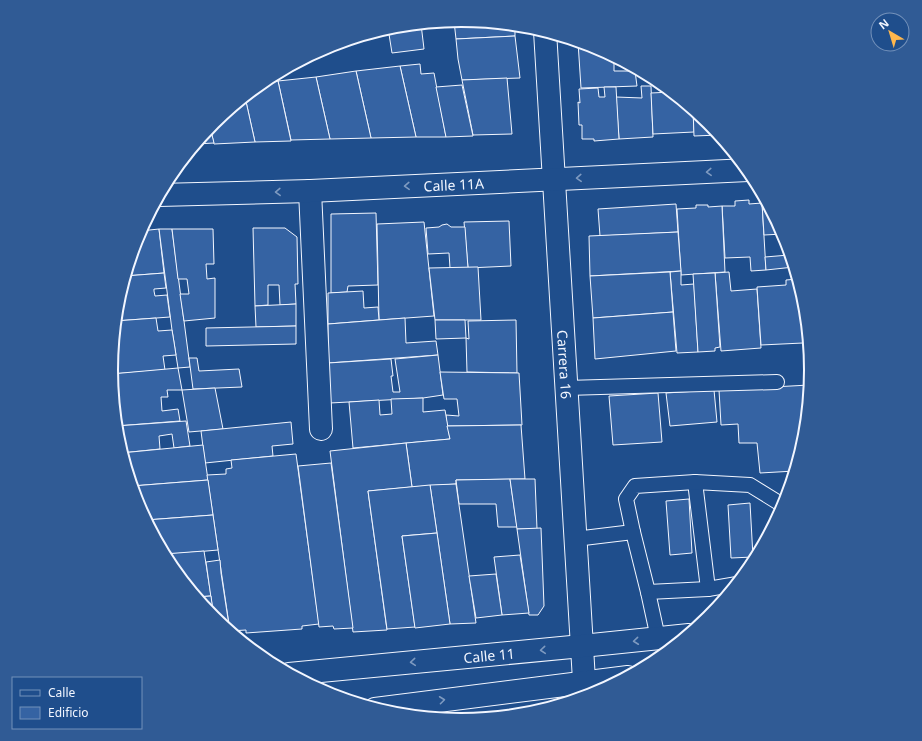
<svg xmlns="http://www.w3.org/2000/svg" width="922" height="741" font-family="'Noto Sans',sans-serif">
  <rect width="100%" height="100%" fill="#1f4e8c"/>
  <!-- building -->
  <g fill="#3563a3" stroke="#f2f6ff">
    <path d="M 461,20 L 515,25 L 515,36 L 456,39 L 454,21 Z"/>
    <path d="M 421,24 L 424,49 L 392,53 L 388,28 Z"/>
    <path d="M 515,36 L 520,78 L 462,80 L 458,59 L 456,39 Z"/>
    <path d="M 578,42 L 595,47 L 614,56 L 614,71 L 635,71 L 637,86 L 581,88 Z"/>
    <path d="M 420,64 L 421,74 L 434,73 L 446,137 L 416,137 L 400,66 Z"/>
    <path d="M 400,66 L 416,137 L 371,138 L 356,71 Z"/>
    <path d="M 356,71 L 371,138 L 330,139 L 316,77 Z"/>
    <path d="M 316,77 L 330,139 L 291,140 L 278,81 Z"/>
    <path d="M 507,78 L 512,134 L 473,135 L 462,80 Z"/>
    <path d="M 278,81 L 291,141 L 255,142 L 245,97 L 261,83 Z"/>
    <path d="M 462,85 L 473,136 L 446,137 L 436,87 Z"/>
    <path d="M 641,86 L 651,86 L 653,137 L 619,139 L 616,97 L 642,98 Z"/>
    <path d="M 604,87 L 616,87 L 619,139 L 594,141 L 594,139 L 582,139 L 582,125 L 579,125 L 578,102 L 580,103 L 579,89 L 598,88 L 599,97 L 605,97 Z"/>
    <path d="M 672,92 L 693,109 L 694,132 L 653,134 L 651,93 Z"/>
    <path d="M 245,97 L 255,142 L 214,144 L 210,127 Z"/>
    <path d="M 693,109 L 709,123 L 719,135 L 694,136 Z"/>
    <path d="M 210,127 L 214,143 L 196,144 Z"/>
    <path d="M 749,200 L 749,204 L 762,203 L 766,270 L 751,271 L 750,257 L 725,258 L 722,206 L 735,206 L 735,201 Z"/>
    <path d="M 767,202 L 783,234 L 764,235 L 762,203 Z"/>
    <path d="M 676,204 L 678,232 L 600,236 L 598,209 Z"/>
    <path d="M 696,205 L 708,205 L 708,207 L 722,206 L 725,272 L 681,275 L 677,209 L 696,208 Z"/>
    <path d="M 376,213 L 378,285 L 348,286 L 347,292 L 331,293 L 331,214 Z"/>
    <path d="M 509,221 L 511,266 L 468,268 L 464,222 Z"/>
    <path d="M 424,222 L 434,316 L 379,320 L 377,224 Z"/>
    <path d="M 447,224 L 451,227 L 465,227 L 468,268 L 450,268 L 449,253 L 428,254 L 426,228 L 439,227 L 442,225 Z"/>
    <path d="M 253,228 L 285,228 L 297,237 L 298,284 L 295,284 L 296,304 L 280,305 L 279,285 L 268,285 L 268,305 L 255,306 Z"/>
    <path d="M 159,229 L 164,273 L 125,276 L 137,236 L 140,231 Z"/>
    <path d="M 159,229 L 172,229 L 190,367 L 178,368 L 172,330 Z"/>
    <path d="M 172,229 L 213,229 L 214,264 L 206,264 L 207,279 L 215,278 L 215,318 L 184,321 L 180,294 L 189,294 L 187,279 L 178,279 Z"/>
    <path d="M 678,232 L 681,271 L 590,276 L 589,236 Z"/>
    <path d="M 789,255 L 788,257 L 791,257 L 794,267 L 766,270 L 765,257 Z"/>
    <path d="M 475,267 L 478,267 L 481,320 L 435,320 L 429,268 Z"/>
    <path d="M 681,271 L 681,285 L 694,284 L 698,352 L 677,353 L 670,272 Z"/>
    <path d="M 670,272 L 673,312 L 593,318 L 590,276 Z"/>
    <path d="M 729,272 L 731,291 L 757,289 L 761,348 L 721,351 L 715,273 Z"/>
    <path d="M 164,273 L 166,288 L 154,289 L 154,291 L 155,296 L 167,295 L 170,317 L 115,321 L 117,302 L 125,276 Z"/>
    <path d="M 715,273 L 720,347 L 715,348 L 715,351 L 698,352 L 693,274 Z"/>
    <path d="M 798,279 L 800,285 L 803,343 L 761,345 L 757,287 L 786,285 L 786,280 Z"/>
    <path d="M 800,285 L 805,302 L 807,329 L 802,329 Z"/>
    <path d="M 363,291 L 364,308 L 378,307 L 379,320 L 328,324 L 328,293 Z"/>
    <path d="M 296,304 L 296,326 L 256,327 L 255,306 Z"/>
    <path d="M 673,312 L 676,351 L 595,359 L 593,318 Z"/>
    <path d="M 156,318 L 158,331 L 172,330 L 174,342 L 176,355 L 163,356 L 165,370 L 111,374 L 115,321 Z"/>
    <path d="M 405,318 L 406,343 L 436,341 L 438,355 L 328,363 L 328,324 Z"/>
    <path d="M 435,320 L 465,320 L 466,338 L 436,339 Z"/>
    <path d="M 516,320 L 517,373 L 467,372 L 466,338 L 469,339 L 468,321 Z"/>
    <path d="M 296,326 L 296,344 L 206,346 L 206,328 Z"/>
    <path d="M 438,355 L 443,395 L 423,398 L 330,403 L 328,363 L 391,359 L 393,376 L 391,376 L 393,392 L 400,392 L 395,359 Z"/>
    <path d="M 189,358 L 197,358 L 199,371 L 239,369 L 242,387 L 193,389 Z"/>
    <path d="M 804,364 L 811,364 L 810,388 L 809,385 Z"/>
    <path d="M 178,368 L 182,390 L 167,390 L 168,397 L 161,397 L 162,411 L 178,409 L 180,421 L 116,426 L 111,374 Z"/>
    <path d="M 440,372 L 519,373 L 522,425 L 447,426 L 446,415 L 459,416 L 457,399 L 444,399 Z"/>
    <path d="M 809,385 L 810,388 L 805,439 L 795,471 L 760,473 L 757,443 L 739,443 L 738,424 L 721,425 L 719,390 Z"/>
    <path d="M 215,388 L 223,429 L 189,432 L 182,390 Z"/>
    <path d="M 714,390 L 717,422 L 670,426 L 666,393 Z"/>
    <path d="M 658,393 L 662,442 L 613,445 L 609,396 Z"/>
    <path d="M 423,398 L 423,412 L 445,410 L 450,439 L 353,448 L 349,402 L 379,400 L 380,415 L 392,414 L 391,399 Z"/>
    <path d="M 186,421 L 190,446 L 174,448 L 172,434 L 159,436 L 160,449 L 121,453 L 117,439 L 116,426 Z"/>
    <path d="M 291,422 L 293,444 L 272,446 L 273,456 L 205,463 L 201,431 Z"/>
    <path d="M 521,425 L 525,479 L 456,480 L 456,484 L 412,487 L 406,443 L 450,439 L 447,426 Z"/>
    <path d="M 406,443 L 412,487 L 368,491 L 387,630 L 353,632 L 330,451 Z"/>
    <path d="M 203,445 L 208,480 L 132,486 L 121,453 Z"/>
    <path d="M 296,454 L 319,624 L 302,626 L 302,629 L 246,633 L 246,630 L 230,631 L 207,475 L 226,474 L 226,469 L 232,468 L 231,460 Z"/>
    <path d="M 331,463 L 353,628 L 334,629 L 333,626 L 319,627 L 298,466 Z"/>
    <path d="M 510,479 L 517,527 L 498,527 L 496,504 L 459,504 L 456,480 Z"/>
    <path d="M 510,479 L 535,479 L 537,529 L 517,529 Z"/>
    <path d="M 208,480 L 213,515 L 146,520 L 137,504 L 132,486 Z"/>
    <path d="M 456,484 L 476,623 L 450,624 L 430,485 Z"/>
    <path d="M 430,485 L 437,533 L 402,536 L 415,627 L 387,629 L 368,491 Z"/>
    <path d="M 689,499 L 692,553 L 670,555 L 666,501 Z"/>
    <path d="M 750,503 L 753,557 L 731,558 L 728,505 Z"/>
    <path d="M 213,515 L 218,550 L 172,554 L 164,554 L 146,520 Z"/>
    <path d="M 541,528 L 544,606 L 538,615 L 529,615 L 517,529 Z"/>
    <path d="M 437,533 L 450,624 L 415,628 L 402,536 Z"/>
    <path d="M 204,551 L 211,596 L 195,597 L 169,565 L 164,554 Z"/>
    <path d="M 520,555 L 529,613 L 502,615 L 494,557 Z"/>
    <path d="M 220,560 L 221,573 L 230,632 L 214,619 L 206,562 Z"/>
    <path d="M 496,574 L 502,615 L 476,618 L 469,576 Z"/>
    <path d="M 211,596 L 214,619 L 195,597 Z"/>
  </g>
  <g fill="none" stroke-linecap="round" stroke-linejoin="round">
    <defs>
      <g id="service">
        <path d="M 566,388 L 777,382"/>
        <path d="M 695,482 L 708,589"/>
        <path d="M 633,532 L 626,499 L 635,486 L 695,482 L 750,485 L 784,506"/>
        <path d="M 575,539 L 633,532 L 648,592 L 658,638"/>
        <path d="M 648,592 L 708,589 L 737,584"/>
      </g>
      <g id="minor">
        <path id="s1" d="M 545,31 L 585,697"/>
        <path d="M 310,191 L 321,429"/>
        <path id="s2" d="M 159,195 L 310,191 L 748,170"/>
      </g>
      <g id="primary">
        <path id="s3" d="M 289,674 L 582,646 L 689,635"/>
        <path d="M 375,709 L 628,677"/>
      </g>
    </defs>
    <!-- service casing -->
    <use href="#service" stroke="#f2f6ff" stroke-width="16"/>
    <!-- minor casing -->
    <use href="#minor" stroke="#f2f6ff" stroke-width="24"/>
    <!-- primary casing -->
    <use href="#primary" stroke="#f2f6ff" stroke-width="24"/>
    <!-- service -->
    <use href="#service" stroke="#1f4e8c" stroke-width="14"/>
    <!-- minor -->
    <use href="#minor" stroke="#1f4e8c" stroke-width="22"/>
    <!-- primary -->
    <use href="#primary" stroke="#1f4e8c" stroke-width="22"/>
  </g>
  <!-- one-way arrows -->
  <defs><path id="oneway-chevron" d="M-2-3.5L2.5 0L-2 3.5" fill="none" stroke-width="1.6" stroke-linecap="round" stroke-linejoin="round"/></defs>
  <g stroke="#7e9ac0">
    <use href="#oneway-chevron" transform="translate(709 172) rotate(177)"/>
    <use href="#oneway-chevron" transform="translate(579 178) rotate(177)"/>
    <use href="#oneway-chevron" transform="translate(407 186) rotate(177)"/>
    <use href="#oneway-chevron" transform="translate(278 192) rotate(178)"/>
    <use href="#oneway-chevron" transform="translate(636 641) rotate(174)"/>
    <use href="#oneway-chevron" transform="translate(543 650) rotate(175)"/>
    <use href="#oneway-chevron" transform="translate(413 662) rotate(175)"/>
    <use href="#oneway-chevron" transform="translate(442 700) rotate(-7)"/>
  </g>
  <g text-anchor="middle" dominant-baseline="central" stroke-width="3" stroke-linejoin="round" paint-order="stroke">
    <!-- street labels -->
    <g font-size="14" fill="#f2f6ff" stroke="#1f4e8c">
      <text stroke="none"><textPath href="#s2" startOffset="295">Calle 11A</textPath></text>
      <text stroke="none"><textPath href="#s1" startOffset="334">Carrera 16</textPath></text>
      <text stroke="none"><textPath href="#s3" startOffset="201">Calle 11</textPath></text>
    </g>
  </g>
  <!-- crop -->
  <path d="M0 0H922V741H0ZM118 370a343 343 0 1 1 686 0a343 343 0 1 1-686 0Z" fill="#305b95" fill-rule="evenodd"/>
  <path fill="none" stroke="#f2f6ff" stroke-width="2" d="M118 370a343 343 0 1 1 686 0a343 343 0 1 1-686 0Z"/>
  <!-- legend -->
  <rect x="12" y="677" width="130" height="52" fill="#1f4e8c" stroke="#7391ba"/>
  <rect x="20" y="690" width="20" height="6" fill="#1f4e8c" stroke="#7391ba"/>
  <text x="48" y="697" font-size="12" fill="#f2f6ff">Calle</text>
  <rect x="20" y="707" width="20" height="12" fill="#3563a3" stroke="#7391ba"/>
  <text x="48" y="717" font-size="12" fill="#f2f6ff">Edificio</text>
  <!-- north arrow -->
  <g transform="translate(890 32) rotate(322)"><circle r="19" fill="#1f4e8c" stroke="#7391ba"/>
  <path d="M0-3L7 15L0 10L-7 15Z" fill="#ffb74d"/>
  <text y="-6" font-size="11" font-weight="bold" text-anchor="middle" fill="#f2f6ff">N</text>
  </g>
</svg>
